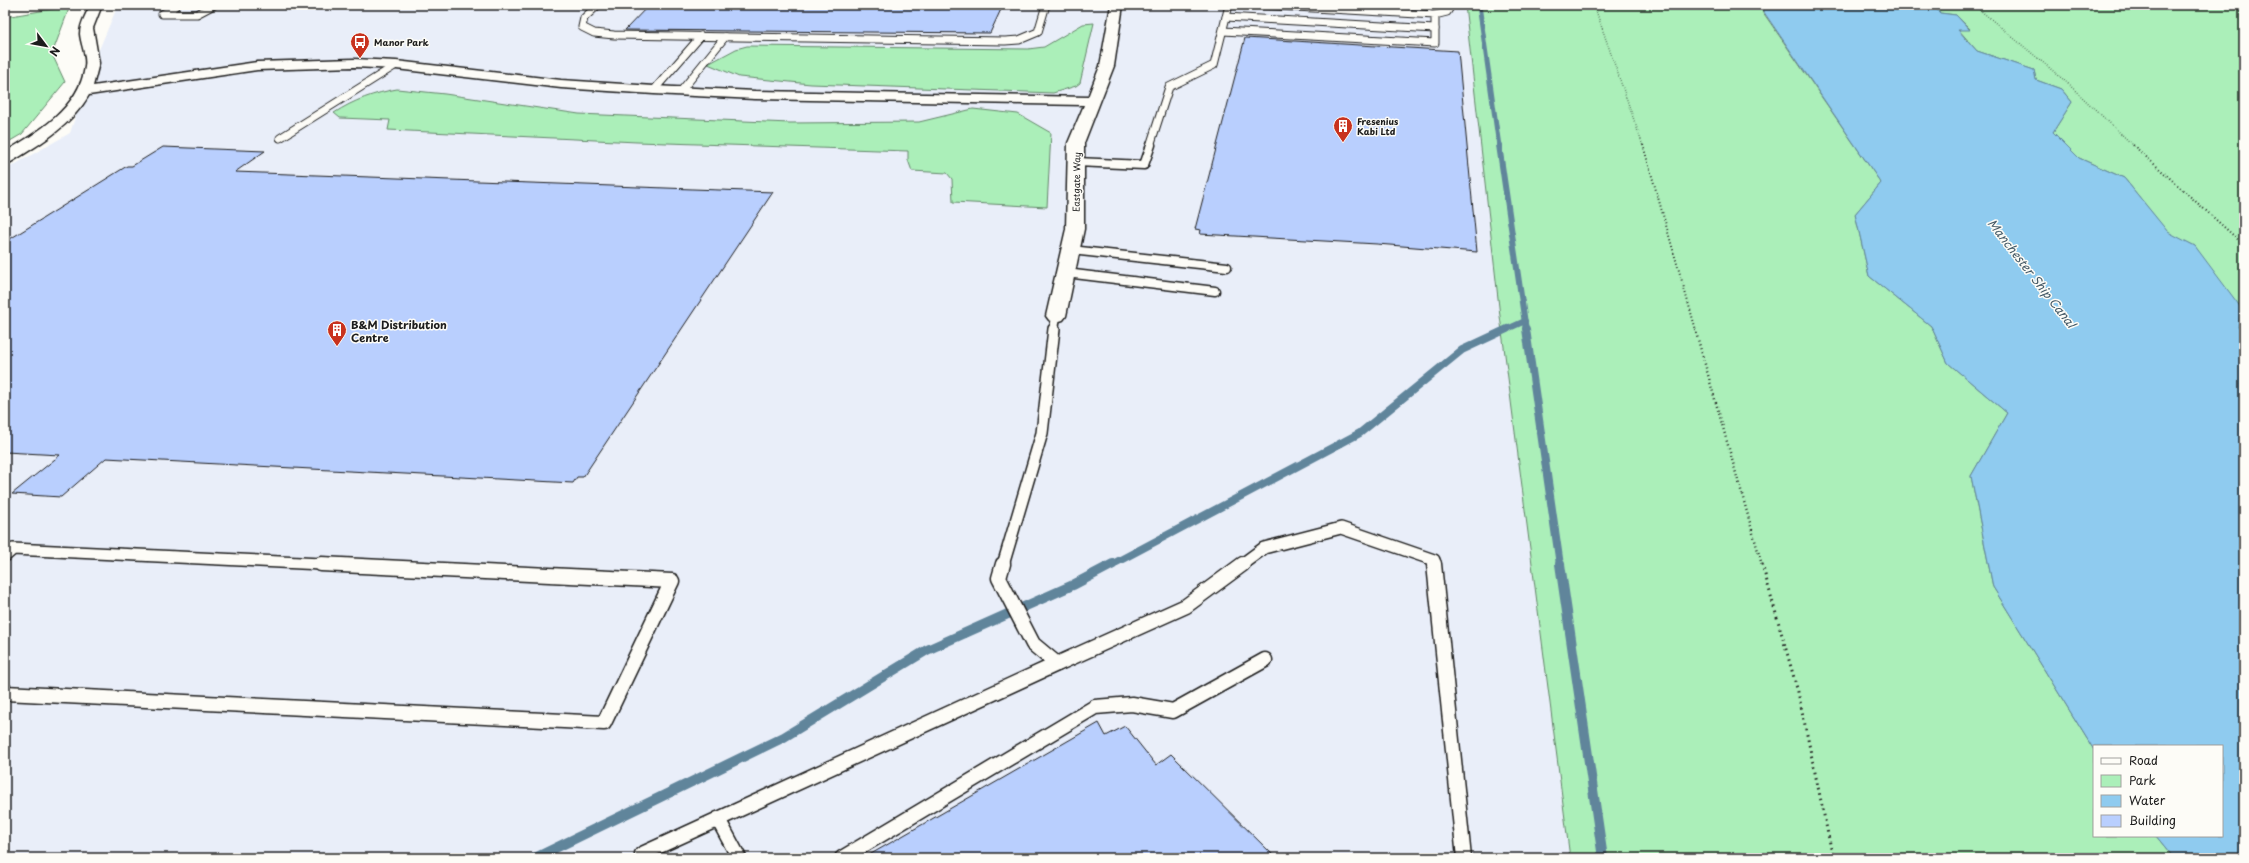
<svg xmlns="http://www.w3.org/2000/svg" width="2249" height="863" font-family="'Playpen Sans',sans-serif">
  <rect width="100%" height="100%" fill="#fdfcf7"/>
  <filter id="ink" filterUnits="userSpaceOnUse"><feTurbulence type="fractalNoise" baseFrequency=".025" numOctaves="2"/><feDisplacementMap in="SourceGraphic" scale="8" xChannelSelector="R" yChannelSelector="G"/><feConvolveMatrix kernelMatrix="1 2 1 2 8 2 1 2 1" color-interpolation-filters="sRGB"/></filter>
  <g filter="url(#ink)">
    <!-- built -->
    <path fill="#e9eef9" d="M 118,5 L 1465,5 L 1500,316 L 1570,858 L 5,858 L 5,170 L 70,133 L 92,66 Z"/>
    <!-- green -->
    <g fill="#abefb9" stroke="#64866a">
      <path d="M 1465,5 L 1758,5 L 1881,183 L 1855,214 L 1869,276 L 1931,326 L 1948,363 L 2007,413 L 1971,476 L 1993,587 L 2094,750 L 2094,836 L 2156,836 L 2174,858 L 1570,858 L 1500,316 Z"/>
      <path d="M 1932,5 L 2244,5 L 2244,334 L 2238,327 L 2195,246 L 2168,233 L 2124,178 L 2079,158 L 2053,132 L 2072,102 L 2061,89 L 2036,80 L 2034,70 L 1977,51 L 1958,29 L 1970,29 L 1956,15 L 1940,13 Z"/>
      <path d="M 70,6 L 52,54 L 65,82 L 22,134 L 5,144 L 5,17 Z"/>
      <path d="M 1094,23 L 1080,83 L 1076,86 L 1053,93 L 811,84 L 739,77 L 708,64 L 736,49 L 747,46 L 1028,49 L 1044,47 L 1083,24 Z"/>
      <path d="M 397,89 L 445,94 L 579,114 L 790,123 L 919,122 L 973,109 L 1018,114 L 1051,133 L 1047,207 L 953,202 L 952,179 L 947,173 L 912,171 L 908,160 L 908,151 L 637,142 L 388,130 L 390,120 L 340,118 L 334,113 C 354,100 374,93 397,89 Z"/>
    </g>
    <!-- water -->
    <path fill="#8fcbef" stroke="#61859b" d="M 1759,5 L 1932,5 L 1940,13 L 1956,15 L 1970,30 L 1958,30 L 1977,51 L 2034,70 L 2036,80 L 2061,89 L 2072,102 L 2053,132 L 2079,158 L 2124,178 L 2168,232 L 2195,246 L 2242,309 L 2238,327 L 2244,334 L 2244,858 L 2174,858 L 2156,836 L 2222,836 L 2222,746 L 2094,746 L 2094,750 L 1993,587 L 1971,476 L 2007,413 L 1948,363 L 1931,326 L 1869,276 L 1855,214 L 1881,183 Z"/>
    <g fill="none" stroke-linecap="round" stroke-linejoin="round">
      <!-- stream-far3 -->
      <path stroke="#61859b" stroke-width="5" d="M 1479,5 L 1499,146"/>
      <!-- stream-far2 -->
      <g stroke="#61859b" stroke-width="6">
        <path d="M 1499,145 L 1526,330"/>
        <path d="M 1505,330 L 1525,321"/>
      </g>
      <!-- stream-far1 -->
      <g stroke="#61859b" stroke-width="8">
        <path d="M 1526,329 L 1560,565"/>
        <path d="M 1111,565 L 1360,433 L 1462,350 L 1507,329"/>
      </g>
      <!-- stream -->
      <g stroke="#61859b" stroke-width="10">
        <path d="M 1560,564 L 1603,858"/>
        <path d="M 535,858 L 784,737 L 927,650 L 1073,585 L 1113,564"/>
      </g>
    </g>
    <!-- building -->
    <g fill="#b9cffe" stroke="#1c1c1c">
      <path d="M 649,5 L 1003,5 L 990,33 L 625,30 Z"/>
      <path d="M 1245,38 L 1458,51 L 1477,252 L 1377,244 L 1200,234 L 1201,230 L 1195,229 Z"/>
      <path d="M 163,147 L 265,151 L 235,172 L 773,192 L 583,477 L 577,477 L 573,483 L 106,458 L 61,497 L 12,494 L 60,455 L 5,452 L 5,242 L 127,166 L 132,166 Z"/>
      <path d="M 1099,723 L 1106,736 L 1125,726 L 1156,765 L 1171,754 L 1276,858 L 864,858 Z"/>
    </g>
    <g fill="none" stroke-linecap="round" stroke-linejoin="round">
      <defs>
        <g id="service-far3">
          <path d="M 177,5 L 162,14 L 197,14 L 214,5"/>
          <path d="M 598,5 L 584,18 L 582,27 L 594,33 L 614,35 L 1005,41 L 1019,40 L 1038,32 L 1046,5"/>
          <path d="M 1435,15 L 1447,12 L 1449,9 L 1447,5"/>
          <path d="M 1226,17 L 1435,29"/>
          <path d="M 1223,31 L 1435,43 L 1435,15 L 1260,5"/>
          <path d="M 654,90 L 701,36"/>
          <path d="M 681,91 L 725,37"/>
          <path d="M 280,138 L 396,65"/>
          <path d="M 1150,146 L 1169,87 L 1214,65 L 1229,5"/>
        </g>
        <g id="service-far2">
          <path d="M 1076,162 L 1144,165 L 1151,145"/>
          <path d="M 1071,250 L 1227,267"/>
          <path d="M 1066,273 L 1215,291"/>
          <path d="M 1054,330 L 1056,316"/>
        </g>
        <g id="service-far1">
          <path d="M 5,556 L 13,549 L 342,565"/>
          <path d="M 1003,565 L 1042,433 L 1054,329"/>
          <path d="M 1241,565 L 1264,548 L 1341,528 L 1434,560 L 1435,565"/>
        </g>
        <g id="service">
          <path d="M 1434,564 L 1464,858"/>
          <path d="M 1057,664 L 1186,606 L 1243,564"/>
          <path d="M 5,693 L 604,723 L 672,581 L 321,564"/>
          <path d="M 718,819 L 739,858"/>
          <path d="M 642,854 L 1057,664 L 1033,644 L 999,578 L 1003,564"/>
          <path d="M 842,858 L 1095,707 L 1132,704 L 1173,711 L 1265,660"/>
        </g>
        <path id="minor" d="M 90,5 L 102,5 L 93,28 L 99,63 L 93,86 L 257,62 L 354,59 L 396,61 L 561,80 L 654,86 L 755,91 L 1088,97 L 1100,66 L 1111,5 L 1123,5 L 1114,66 L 1084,143 L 1084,229 L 1066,316 L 1063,320 L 1056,322 L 1049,320 L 1046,316 L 1066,229 L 1068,143 L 1084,105 L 755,99 L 654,94 L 561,88 L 396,69 L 354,67 L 257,70 L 89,95 C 72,125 39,145 11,162 L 5,164 L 5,152 C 37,133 79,108 85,67 C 87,56 81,45 80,34 C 80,23 86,15 90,5 Z"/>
      </defs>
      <!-- service-far3 casing -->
      <use href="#service-far3" stroke="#1c1c1c" stroke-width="9"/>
      <!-- service-far2 casing -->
      <use href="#service-far2" stroke="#1c1c1c" stroke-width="11"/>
      <!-- service-far1 casing -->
      <use href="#service-far1" stroke="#1c1c1c" stroke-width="14"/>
      <!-- service casing -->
      <use href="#service" stroke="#1c1c1c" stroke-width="17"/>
      <!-- minor casing -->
      <use href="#minor" stroke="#1c1c1c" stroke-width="3"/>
      <!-- path-far3 -->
      <g stroke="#1c1c1c" stroke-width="1.5" stroke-dasharray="0.5 2" stroke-linecap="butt">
        <path d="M 1594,5 L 1643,146"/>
        <path d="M 1974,5 L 2064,80 L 2134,146"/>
      </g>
      <!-- path-far2 -->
      <g stroke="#1c1c1c" stroke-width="2" stroke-dasharray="1 2.5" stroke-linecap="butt">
        <path d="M 1643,145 L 1696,330"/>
        <path d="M 2133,145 L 2244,245"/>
      </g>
      <!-- path-far1 -->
      <path stroke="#1c1c1c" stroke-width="2.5" stroke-dasharray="1 3" stroke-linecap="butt" d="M 1695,329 L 1762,565"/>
      <!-- path -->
      <path stroke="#1c1c1c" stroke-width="3" stroke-dasharray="1.5 4" stroke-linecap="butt" d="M 1762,564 L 1798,692 L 1833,858"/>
      <!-- service-far3 -->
      <use href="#service-far3" stroke="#fdfcf7" stroke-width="7"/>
      <!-- service-far2 -->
      <use href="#service-far2" stroke="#fdfcf7" stroke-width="8"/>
      <!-- service-far1 -->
      <use href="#service-far1" stroke="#fdfcf7" stroke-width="11"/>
      <!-- service -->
      <use href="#service" stroke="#fdfcf7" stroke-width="14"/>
      <!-- minor -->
      <use href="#minor" fill="#fdfcf7" fill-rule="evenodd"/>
    </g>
  </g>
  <!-- icons -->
  <defs>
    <symbol id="bus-pin" viewBox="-11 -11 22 30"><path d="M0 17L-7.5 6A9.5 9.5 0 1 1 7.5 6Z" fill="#c8321e" stroke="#fdfcf7"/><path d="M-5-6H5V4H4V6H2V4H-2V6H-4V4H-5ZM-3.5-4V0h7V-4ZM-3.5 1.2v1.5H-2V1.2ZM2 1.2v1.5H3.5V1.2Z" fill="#fff"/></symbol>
    <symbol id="building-pin" viewBox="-11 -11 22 30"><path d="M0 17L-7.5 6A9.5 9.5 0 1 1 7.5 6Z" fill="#c8321e" stroke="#fdfcf7"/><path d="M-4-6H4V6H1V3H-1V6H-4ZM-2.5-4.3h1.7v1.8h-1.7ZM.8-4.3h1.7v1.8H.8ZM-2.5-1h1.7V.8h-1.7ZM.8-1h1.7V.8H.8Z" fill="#fff"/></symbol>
  </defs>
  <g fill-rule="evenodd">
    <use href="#bus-pin" x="349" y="31" width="22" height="30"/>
    <use href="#building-pin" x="1332" y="115" width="22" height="30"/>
    <use href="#building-pin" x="326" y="319" width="22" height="30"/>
  </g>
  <g text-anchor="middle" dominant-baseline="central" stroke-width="3" stroke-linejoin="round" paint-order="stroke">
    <!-- far-poi labels -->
    <g font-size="9" font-weight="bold" fill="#1c1c1c" stroke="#fdfcf7" text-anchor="start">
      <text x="374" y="42">Manor Park</text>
      <text x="1357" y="121">Fresenius<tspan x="1357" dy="10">Kabi Ltd</tspan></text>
    </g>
    <!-- far-street labels -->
    <g font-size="9" fill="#1c1c1c" stroke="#fdfcf7">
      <text transform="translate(1076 182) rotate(-89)">Eastgate Way</text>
    </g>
    <!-- poi labels -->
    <g font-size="11" font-weight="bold" fill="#1c1c1c" stroke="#fdfcf7" text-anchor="start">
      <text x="351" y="324">B&amp;M Distribution<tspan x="351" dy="13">Centre</tspan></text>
    </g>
    <!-- water labels -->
    <g font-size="12" font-style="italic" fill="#445966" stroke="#fdfcf7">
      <text transform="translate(2032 273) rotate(52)">Manchester Ship Canal</text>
    </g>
  </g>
  <!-- margin -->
  <rect width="2249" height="863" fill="none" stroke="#fdfcf7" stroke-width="20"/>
  <rect x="10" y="10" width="2229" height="843" fill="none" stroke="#1c1c1c" stroke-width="1.5" filter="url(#ink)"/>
  <!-- legend -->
  <rect x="2093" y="745" width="130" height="92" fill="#fdfcf7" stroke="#a3a29f"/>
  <rect x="2101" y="758" width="20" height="6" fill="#fdfcf7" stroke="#a3a29f"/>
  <text x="2129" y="765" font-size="12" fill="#1c1c1c">Road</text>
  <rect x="2101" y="775" width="20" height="12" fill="#abefb9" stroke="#a3a29f"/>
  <text x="2129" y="785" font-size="12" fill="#1c1c1c">Park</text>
  <rect x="2101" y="795" width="20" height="12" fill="#8fcbef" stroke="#a3a29f"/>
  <text x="2129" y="805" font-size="12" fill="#1c1c1c">Water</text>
  <rect x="2101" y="815" width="20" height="12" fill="#b9cffe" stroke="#a3a29f"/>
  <text x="2129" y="825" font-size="12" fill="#1c1c1c">Building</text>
  <!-- north arrow -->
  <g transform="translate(46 46) rotate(122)" stroke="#fdfcf7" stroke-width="3" paint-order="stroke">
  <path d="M0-3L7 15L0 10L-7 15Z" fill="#1c1c1c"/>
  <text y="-6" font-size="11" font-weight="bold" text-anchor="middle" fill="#1c1c1c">N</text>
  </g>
</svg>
